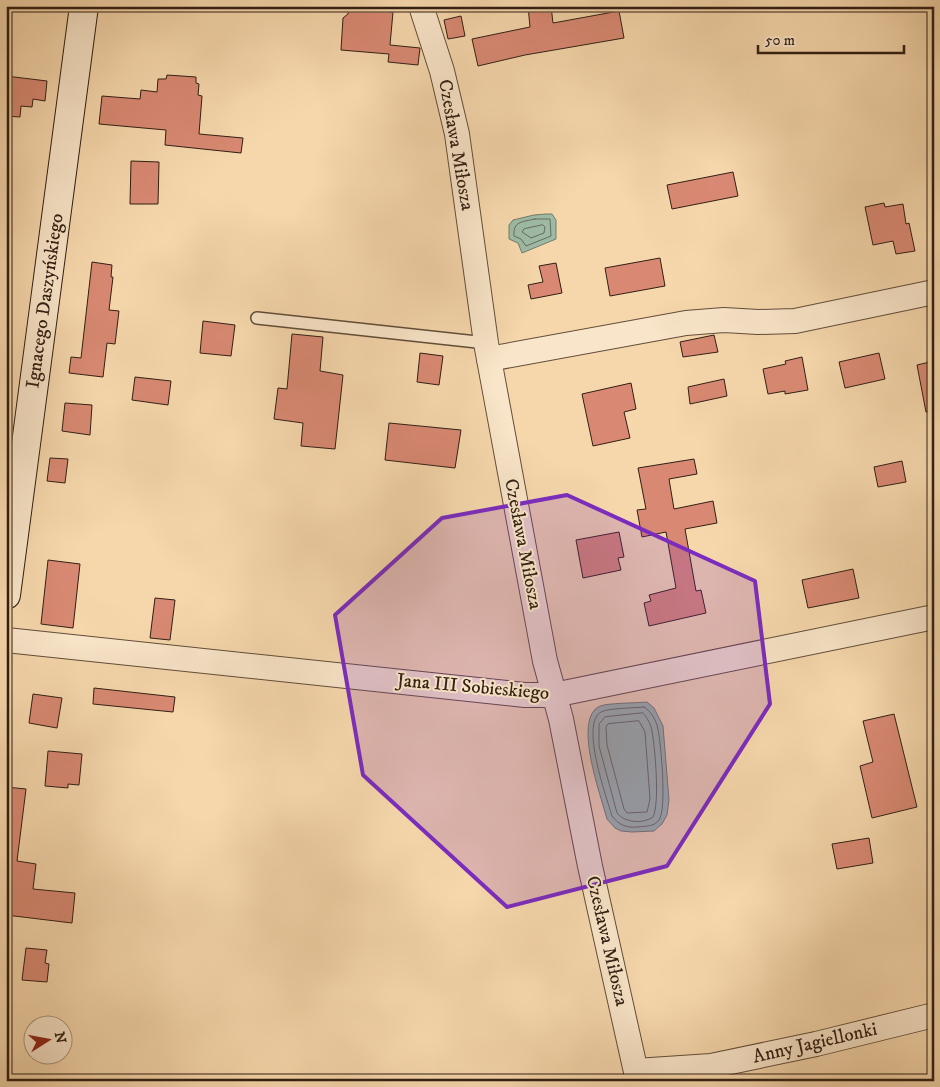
<svg xmlns="http://www.w3.org/2000/svg" width="940" height="1087" font-family="'IM FELL DW Pica',serif">
  <rect width="100%" height="100%" fill="#f6d7ac"/>
  <filter id="stains"><feTurbulence type="fractalNoise" baseFrequency=".004" numOctaves="4"/><feColorMatrix values="0 0 0 0 .2 0 0 0 0 .09 0 0 0 0 .02 0 0 0 .5 -.17"/></filter>
  <radialGradient id="worn" r=".72"><stop offset=".6" stop-color="#630" stop-opacity="0"/><stop offset="1" stop-color="#630" stop-opacity=".3"/></radialGradient>
  <!-- water -->
  <g fill="#9dbaa5" stroke="#717c6b">
    <path d="M 546,214 L 552,214 L 556,220 L 556,239 L 522,253 L 518,243 L 509,239 L 509,225 L 513,220 L 534,215 Z"/>
    <path d="M 647,702 L 654,708 L 663,726 L 669,800 L 667,815 L 662,824 L 654,831 L 632,832 L 621,831 L 615,828 L 607,819 C 601,796 572,718 600,706 C 608,703 637,703 647,702 Z"/>
  </g>
  <g fill="none" stroke-linecap="round" stroke-linejoin="round">
    <!-- shore -->
    <g stroke="#666c5c" stroke-width="1">
      <path d="M 535,219 L 550,219 L 551,236 L 526,246 L 521,239 L 514,236 C 513,221 522,222 535,219 Z"/>
      <path d="M 543,225 L 545,227 L 544,233 L 531,238 L 522,232 L 524,229 Z"/>
      <path d="M 644,707 C 651,711 656,720 658,729 C 661,744 667,809 659,820 C 654,827 645,826 638,827 C 626,828 619,825 612,816 C 606,796 580,723 601,712 C 608,708 635,708 644,707 Z"/>
      <path d="M 643,713 C 647,717 651,725 652,731 C 655,748 660,803 653,817 C 643,824 625,823 617,813 L 599,746 L 599,724 L 605,717 Z"/>
      <path d="M 639,721 L 645,732 L 650,799 L 647,812 L 627,813 L 624,809 L 607,745 L 606,727 L 608,724 Z"/>
    </g>
  </g>
  <!-- building -->
  <g fill="#d98973" stroke="#301f13">
    <path d="M 349,6 L 389,8 L 389,12 L 393,12 L 390,45 L 420,48 L 418,65 L 388,62 L 389,54 L 341,50 L 343,18 L 348,14 Z"/>
    <path d="M 528,6 L 551,6 L 553,23 L 619,11 L 624,38 L 525,55 L 478,66 L 472,39 L 530,27 Z"/>
    <path d="M 461,16 L 465,36 L 448,39 L 444,20 Z"/>
    <path d="M 167,75 L 196,77 L 196,83 L 199,84 L 198,95 L 202,96 L 199,134 L 243,138 L 241,153 L 165,145 L 166,130 L 99,124 L 102,96 L 140,99 L 141,90 L 157,92 L 158,79 L 166,79 Z"/>
    <path d="M 6,76 L 47,81 L 45,101 L 33,99 L 32,107 L 21,106 L 20,117 L 6,116 Z"/>
    <path d="M 131,161 L 159,162 L 158,204 L 130,204 Z"/>
    <path d="M 733,172 L 738,196 L 672,209 L 667,185 Z"/>
    <path d="M 884,203 L 885,207 L 903,204 L 906,224 L 909,223 L 915,251 L 896,254 L 893,241 L 873,245 L 865,207 Z"/>
    <path d="M 660,258 L 665,286 L 610,296 L 605,268 Z"/>
    <path d="M 92,262 L 112,265 L 111,277 L 113,277 L 109,310 L 119,311 L 115,344 L 107,343 L 103,377 L 69,373 L 71,357 L 81,358 Z"/>
    <path d="M 556,263 L 562,293 L 531,299 L 528,285 L 543,282 L 539,266 Z"/>
    <path d="M 203,321 L 235,325 L 231,356 L 200,353 Z"/>
    <path d="M 292,334 L 323,337 L 320,371 L 343,375 L 335,449 L 301,446 L 303,423 L 274,419 L 278,388 L 287,389 Z"/>
    <path d="M 714,335 L 718,352 L 683,357 L 680,342 Z"/>
    <path d="M 420,353 L 443,356 L 439,385 L 417,382 Z"/>
    <path d="M 879,353 L 885,379 L 845,388 L 839,362 Z"/>
    <path d="M 802,357 L 808,390 L 785,394 L 785,391 L 768,394 L 763,369 L 786,364 L 785,361 Z"/>
    <path d="M 934,361 L 934,411 L 926,412 L 917,365 Z"/>
    <path d="M 135,377 L 171,381 L 168,405 L 132,400 Z"/>
    <path d="M 724,379 L 727,396 L 690,404 L 688,387 Z"/>
    <path d="M 631,383 L 636,409 L 624,412 L 630,438 L 593,446 L 582,394 Z"/>
    <path d="M 65,403 L 92,405 L 90,435 L 62,431 Z"/>
    <path d="M 389,423 L 461,430 L 455,468 L 385,460 Z"/>
    <path d="M 50,458 L 68,459 L 65,483 L 47,481 Z"/>
    <path d="M 694,459 L 697,474 L 669,479 L 674,509 L 713,501 L 717,523 L 685,529 L 696,591 L 701,590 L 706,613 L 649,626 L 644,603 L 651,601 L 649,595 L 676,588 L 666,532 L 642,537 L 637,510 L 646,509 L 638,468 Z"/>
    <path d="M 902,461 L 906,482 L 878,487 L 874,467 Z"/>
    <path d="M 619,532 L 624,557 L 618,558 L 621,570 L 583,578 L 576,540 Z"/>
    <path d="M 48,560 L 80,564 L 73,628 L 41,624 Z"/>
    <path d="M 853,569 L 859,598 L 808,608 L 802,580 Z"/>
    <path d="M 155,598 L 175,600 L 170,640 L 150,638 Z"/>
    <path d="M 94,688 L 175,697 L 173,712 L 93,704 Z"/>
    <path d="M 33,694 L 62,698 L 57,728 L 29,723 Z"/>
    <path d="M 894,714 L 917,807 L 872,818 L 860,766 L 873,762 L 863,721 Z"/>
    <path d="M 48,751 L 82,754 L 79,785 L 68,784 L 68,788 L 45,786 Z"/>
    <path d="M 6,787 L 26,789 L 17,861 L 36,864 L 33,889 L 75,893 L 72,923 L 6,915 Z"/>
    <path d="M 869,838 L 873,863 L 837,869 L 832,844 Z"/>
    <path d="M 26,948 L 47,950 L 45,963 L 49,964 L 47,982 L 22,980 Z"/>
  </g>
  <g fill="none" stroke-linecap="round" stroke-linejoin="round">
    <defs>
      <path id="lane" d="M 257,318 L 486,343"/>
      <g id="street">
        <path d="M 421,6 L 442,71 L 457,134 L 486,343 L 545,661 L 561,719 L 590,866 L 638,1081"/>
        <path d="M 489,359 L 686,323 L 724,320 L 758,322 L 795,321 L 934,292"/>
        <path d="M 6,640 L 525,695 L 554,695 L 934,617"/>
        <path d="M 636,1071 L 711,1066 L 816,1044 L 934,1015"/>
      </g>
      <path id="secondary" d="M 6,595 L 84,6"/>
    </defs>
    <!-- lane casing -->
    <use href="#lane" stroke="#624d39" stroke-width="14"/>
    <!-- street casing -->
    <use href="#street" stroke="#624d39" stroke-width="26"/>
    <!-- secondary casing -->
    <use href="#secondary" stroke="#301f13" stroke-width="30"/>
    <!-- lane -->
    <use href="#lane" stroke="#f9e5c9" stroke-width="11"/>
    <!-- street -->
    <use href="#street" stroke="#f9e5c9" stroke-width="24"/>
    <!-- secondary -->
    <use href="#secondary" stroke="#f9e5c9" stroke-width="28"/>
  </g>
  <!-- marked area -->
  <path fill="#7b2cbf" fill-opacity="0.2" stroke="#7b2cbf" stroke-width="4" stroke-linejoin="round" d="M 567,495 L 755,581 L 770,704 L 667,866 L 507,907 L 363,775 L 335,615 L 442,518 Z"/>
  <g text-anchor="middle" dominant-baseline="central" stroke-width="4" stroke-linejoin="round" paint-order="stroke">
    <!-- street labels -->
    <g font-size="19" fill="#301f13" stroke="#f9e5c9">
      <text transform="translate(456 145) rotate(80)">Czesława Miłosza</text>
      <text transform="translate(45 301) rotate(-82)">Ignacego Daszyńskiego</text>
      <text transform="translate(523 544) rotate(79)">Czesława Miłosza</text>
      <text transform="translate(473 687) rotate(5)">Jana III Sobieskiego</text>
      <text transform="translate(607 941) rotate(77)">Czesława Miłosza</text>
      <text transform="translate(815 1043) rotate(-13)">Anny Jagiellonki</text>
    </g>
  </g>
  <!-- margin -->
  <rect width="940" height="1087" fill="none" stroke="#f6d7ac" stroke-width="25"/>
  <rect x="8" y="8" width="925" height="1072" fill="none" stroke="#301f13" stroke-width="2.5"/>
  <rect x="12" y="12" width="915" height="1062" fill="none" stroke="#301f13"/>
  <!-- north arrow -->
  <g transform="translate(48 1040) rotate(79)"><circle r="24" fill="#f9e5c9" stroke="#a99680"/>
  <path d="M0-4L9 19L0 12L-9 19Z" fill="#8f2418"/>
  <text y="-8" font-size="14" font-weight="bold" text-anchor="middle" fill="#301f13">N</text>
  </g>
  <!-- scale -->
  <path d="M758 45v8h146v-8" fill="none" stroke="#301f13" stroke-width="2.5"/>
  <text x="765" y="45" font-size="15" fill="#301f13" stroke="#f9e5c9" stroke-width="4" paint-order="stroke">50 m</text>
  <rect width="100%" height="100%" filter="url(#stains)"/>
  <rect width="100%" height="100%" fill="url(#worn)"/>
</svg>
